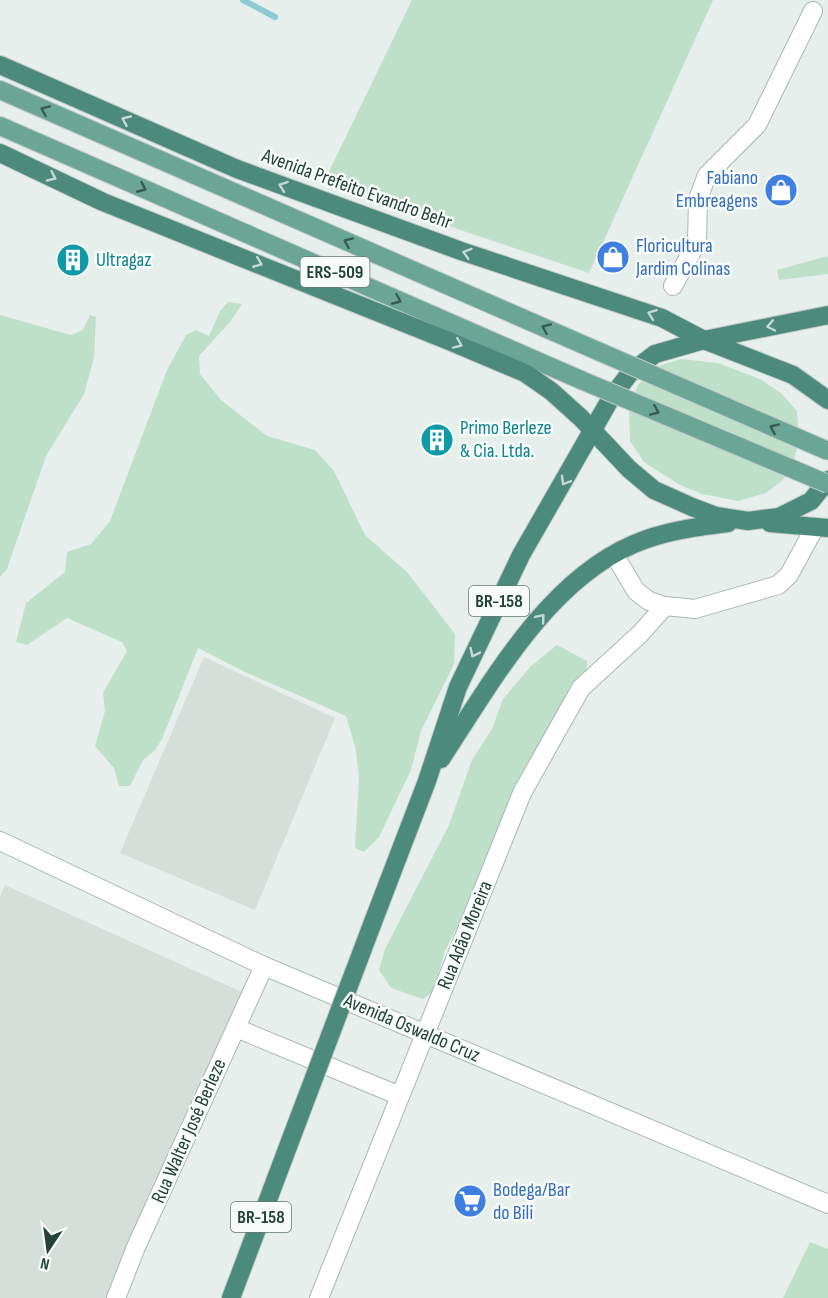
<svg xmlns="http://www.w3.org/2000/svg" width="828" height="1298" font-family="'Sofia Sans Condensed',sans-serif">
  <rect width="100%" height="100%" fill="#e6efeb"/>
  <!-- built -->
  <g fill="#d4dfda">
    <path d="M 204,657 L 335,718 L 255,910 L 120,853 Z"/>
    <path d="M 5,885 L 244,993 L 108,1298 L 0,1298 L 0,897 Z"/>
  </g>
  <!-- green -->
  <g fill="#bfe0c8">
    <path d="M 412,0 L 713,0 L 589,273 L 323,184 Z"/>
    <path d="M 828,256 L 828,274 L 779,280 L 777,270 Z"/>
    <path d="M 228,302 L 242,304 L 229,323 L 199,356 L 200,374 L 221,400 L 267,436 L 315,450 L 334,471 L 365,535 L 407,572 L 455,634 L 454,664 L 421,731 L 411,770 L 379,837 L 364,852 L 355,848 L 359,778 L 356,750 L 346,716 L 245,672 L 198,648 L 162,739 L 155,750 L 143,760 L 130,786 L 119,786 L 114,768 L 95,746 L 105,711 L 103,693 L 127,651 L 122,642 L 67,618 L 27,645 L 16,642 L 26,603 L 65,572 L 67,552 L 91,544 L 110,521 L 167,370 L 186,335 L 196,330 L 209,336 L 220,311 Z"/>
    <path d="M 0,315 L 71,335 L 83,330 L 90,315 L 96,317 L 94,358 L 84,394 L 46,456 L 7,569 L 0,577 Z"/>
    <path d="M 681,359 L 718,363 L 760,379 L 781,393 L 797,411 L 799,438 L 794,461 L 783,480 L 766,493 L 738,501 L 702,494 L 680,485 L 644,462 L 630,441 L 629,409 L 638,385 L 655,367 Z"/>
    <path d="M 557,645 L 587,661 L 587,671 L 445,951 L 433,992 L 423,999 L 391,988 L 379,970 L 385,949 L 449,825 L 472,760 L 492,729 L 503,699 L 531,666 Z"/>
    <path d="M 810,1242 L 828,1249 L 828,1298 L 783,1298 Z"/>
  </g>
  <g fill="none" stroke-linecap="round" stroke-linejoin="round">
    <!-- stream -->
    <path stroke="#8ec9d4" stroke-width="6" d="M 243,0 L 275,17"/>
    <defs>
      <g id="minor">
        <path d="M 673,286 L 697,242 L 698,199 L 707,175 L 757,125 L 813,11"/>
        <path d="M 614,554 L 636,591 L 649,601 L 665,606 L 695,609 L 778,585 L 789,575 L 815,527"/>
        <path d="M 236,1028 L 400,1096"/>
        <path d="M 116,1298 L 136,1247 L 264,966"/>
        <path d="M 319,1298 L 522,793 L 581,688 L 640,634 L 665,606"/>
      </g>
      <path id="tertiary" d="M 0,841 L 264,966 L 828,1204"/>
      <g id="primary">
        <path d="M 0,90 L 600,352"/>
        <path d="M 0,126 L 581,380"/>
      </g>
      <g id="trunk">
        <path d="M 0,65 L 237,169 L 461,251 L 662,318 L 704,340 L 793,375 L 828,400"/>
        <path d="M 0,153 L 103,202 L 449,341 L 525,373 L 551,391 L 581,418 L 629,469 L 654,490 L 692,507 L 716,516 L 748,521 L 779,517 L 811,501 L 828,480"/>
        <path d="M 770,523 L 828,528"/>
        <path d="M 441,759 C 491,683 547,581 634,544 C 664,531 696,527 728,523"/>
        <path d="M 373,922 L 427,781 L 458,687 L 521,555 L 611,398 L 630,373 L 655,354 L 704,340 L 828,315"/>
        <path d="M 231,1298 L 292,1136"/>
      </g>
    </defs>
    <!-- minor casing -->
    <use href="#minor" stroke="#a8b8b2" stroke-width="20"/>
    <!-- tertiary casing -->
    <use href="#tertiary" stroke="#a8b8b2" stroke-width="20"/>
    <!-- primary casing -->
    <use href="#primary" stroke="#c2cac8" stroke-width="20"/>
    <!-- trunk casing -->
    <use href="#trunk" stroke="#c2cac8" stroke-width="20"/>
    <!-- minor -->
    <use href="#minor" stroke="#fff" stroke-width="18"/>
    <!-- tertiary -->
    <use href="#tertiary" stroke="#fff" stroke-width="18"/>
    <!-- primary -->
    <use href="#primary" stroke="#6aa596" stroke-width="18"/>
    <!-- trunk -->
    <use href="#trunk" stroke="#4c8a7c" stroke-width="18"/>
    <defs>
      <g id="primary-bridge">
        <path d="M 600,352 L 828,451"/>
        <path d="M 581,380 L 828,484"/>
      </g>
      <path id="trunk-bridge" d="M 292,1136 L 373,922"/>
    </defs>
    <!-- primary-bridge casing -->
    <use href="#primary-bridge" stroke="#c2cac8" stroke-width="20" stroke-linecap="butt"/>
    <!-- trunk-bridge casing -->
    <use href="#trunk-bridge" stroke="#c2cac8" stroke-width="20" stroke-linecap="butt"/>
    <!-- primary-bridge -->
    <use href="#primary-bridge" stroke="#6aa596" stroke-width="18"/>
    <!-- trunk-bridge -->
    <use href="#trunk-bridge" stroke="#4c8a7c" stroke-width="18"/>
  </g>
  <!-- one-way arrows -->
  <defs><path id="oneway-chevron" d="M-2-3.5L2.5 0L-2 3.5" fill="none" stroke-width="1.6" stroke-linecap="round" stroke-linejoin="round" transform="scale(1.5)"/></defs>
  <g stroke="#365b51">
    <use href="#oneway-chevron" transform="translate(45 110) rotate(-156)"/>
    <use href="#oneway-chevron" transform="translate(142 188) rotate(24)"/>
    <use href="#oneway-chevron" transform="translate(348 242) rotate(-156)"/>
    <use href="#oneway-chevron" transform="translate(397 300) rotate(24)"/>
    <use href="#oneway-chevron" transform="translate(546 328) rotate(-156)"/>
    <use href="#oneway-chevron" transform="translate(655 411) rotate(23)"/>
    <use href="#oneway-chevron" transform="translate(774 428) rotate(-156)"/>
  </g>
  <g stroke="#c4d9d4">
    <use href="#oneway-chevron" transform="translate(126 120) rotate(-156)"/>
    <use href="#oneway-chevron" transform="translate(52 177) rotate(25)"/>
    <use href="#oneway-chevron" transform="translate(283 186) rotate(-160)"/>
    <use href="#oneway-chevron" transform="translate(467 253) rotate(-162)"/>
    <use href="#oneway-chevron" transform="translate(258 263) rotate(22)"/>
    <use href="#oneway-chevron" transform="translate(652 314) rotate(-160)"/>
    <use href="#oneway-chevron" transform="translate(771 326) rotate(168)"/>
    <use href="#oneway-chevron" transform="translate(458 344) rotate(23)"/>
    <use href="#oneway-chevron" transform="translate(565 481) rotate(120)"/>
    <use href="#oneway-chevron" transform="translate(541 618) rotate(-50)"/>
    <use href="#oneway-chevron" transform="translate(474 653) rotate(116)"/>
  </g>
  <!-- icons -->
  <defs>
    <symbol id="shop-disc" viewBox="-11 -11 22 22"><circle r="9.5" fill="#3f7fe0" stroke="#f7fbf9"/><path d="M-5-2.5h2.3a2.7 3.5 0 0 1 5.4 0H5L5.5 6h-11ZM-1.5-2.5h3a1.5 2.3 0 0 0-3 0Z" fill="#fff"/></symbol>
    <symbol id="building-disc" viewBox="-11 -11 22 22"><circle r="9.5" fill="#0f9aa8" stroke="#f7fbf9"/><path d="M-4-6H4V6H1V3H-1V6H-4ZM-2.5-4.3h1.7v1.8h-1.7ZM.8-4.3h1.7v1.8H.8ZM-2.5-1h1.7V.8h-1.7ZM.8-1h1.7V.8H.8Z" fill="#fff"/></symbol>
    <symbol id="supermarket-disc" viewBox="-11 -11 22 22"><circle r="9.5" fill="#3f7fe0" stroke="#f7fbf9"/><path d="M-6-5.5h2.5l.6 2H6L4.5 2H-2.5L-4.4-4H-6ZM-1.5 3.2a1.3 1.3 0 1 0 .1 0ZM3 3.2a1.3 1.3 0 1 0 .1 0Z" fill="#fff"/></symbol>
  </defs>
  <g fill-rule="evenodd">
    <use href="#shop-disc" x="762" y="171" width="38" height="38"/>
    <use href="#shop-disc" x="594" y="238" width="38" height="38"/>
    <use href="#building-disc" x="54" y="241" width="38" height="38"/>
    <use href="#building-disc" x="418" y="421" width="38" height="38"/>
    <use href="#supermarket-disc" x="451" y="1182" width="38" height="38"/>
  </g>
  <g text-anchor="middle" dominant-baseline="central" stroke-width="5" stroke-linejoin="round" paint-order="stroke">
    <!-- shield labels -->
    <g fill="#f7fbf9" stroke="#637a73" stroke-width="1.5">
      <rect x="300.5" y="257" width="69" height="30" rx="4.5"/>
      <rect x="469" y="586" width="60" height="30" rx="4.5"/>
      <rect x="231" y="1202" width="60" height="30" rx="4.5"/>
    </g>
    <g font-size="18" font-weight="bold" fill="#24423a">
      <text x="335" y="272">ERS-509</text>
      <text x="499" y="601">BR-158</text>
      <text x="261" y="1217">BR-158</text>
    </g>
    <!-- shop labels -->
    <g font-size="20" fill="#366cbe" stroke="#f7fbf9" text-anchor="start">
      <text x="758" y="178" text-anchor="end">Fabiano<tspan x="758" dy="23">Embreagens</tspan></text>
      <text x="636" y="246">Floricultura<tspan x="636" dy="23">Jardim Colinas</tspan></text>
      <text x="493" y="1190">Bodega/Bar<tspan x="493" dy="23">do Bili</tspan></text>
    </g>
    <!-- street labels -->
    <g font-size="20" fill="#24423a" stroke="#f7fbf9">
      <text transform="translate(357 189) rotate(20)">Avenida Prefeito Evandro Behr</text>
      <text transform="translate(465 935) rotate(-68)">Rua Adão Moreira</text>
      <text transform="translate(412 1028) rotate(23)">Avenida Oswaldo Cruz</text>
      <text transform="translate(189 1131) rotate(-66)">Rua Walter José Berleze</text>
    </g>
    <!-- culture labels -->
    <g font-size="20" fill="#0d838f" stroke="#f7fbf9" text-anchor="start">
      <text x="96" y="260">Ultragaz</text>
      <text x="460" y="428">Primo Berleze<tspan x="460" dy="23">&amp; Cia. Ltda.</tspan></text>
    </g>
  </g>
  <!-- north arrow -->
  <g transform="translate(48 1250) rotate(193)" stroke="#f7fbf9" stroke-width="4.5" paint-order="stroke">
  <path d="M0-4.5L10 22L0 15L-10 22Z" fill="#24423a"/>
  <text y="-9" font-size="16" font-weight="bold" text-anchor="middle" fill="#24423a">N</text>
  </g>
</svg>
